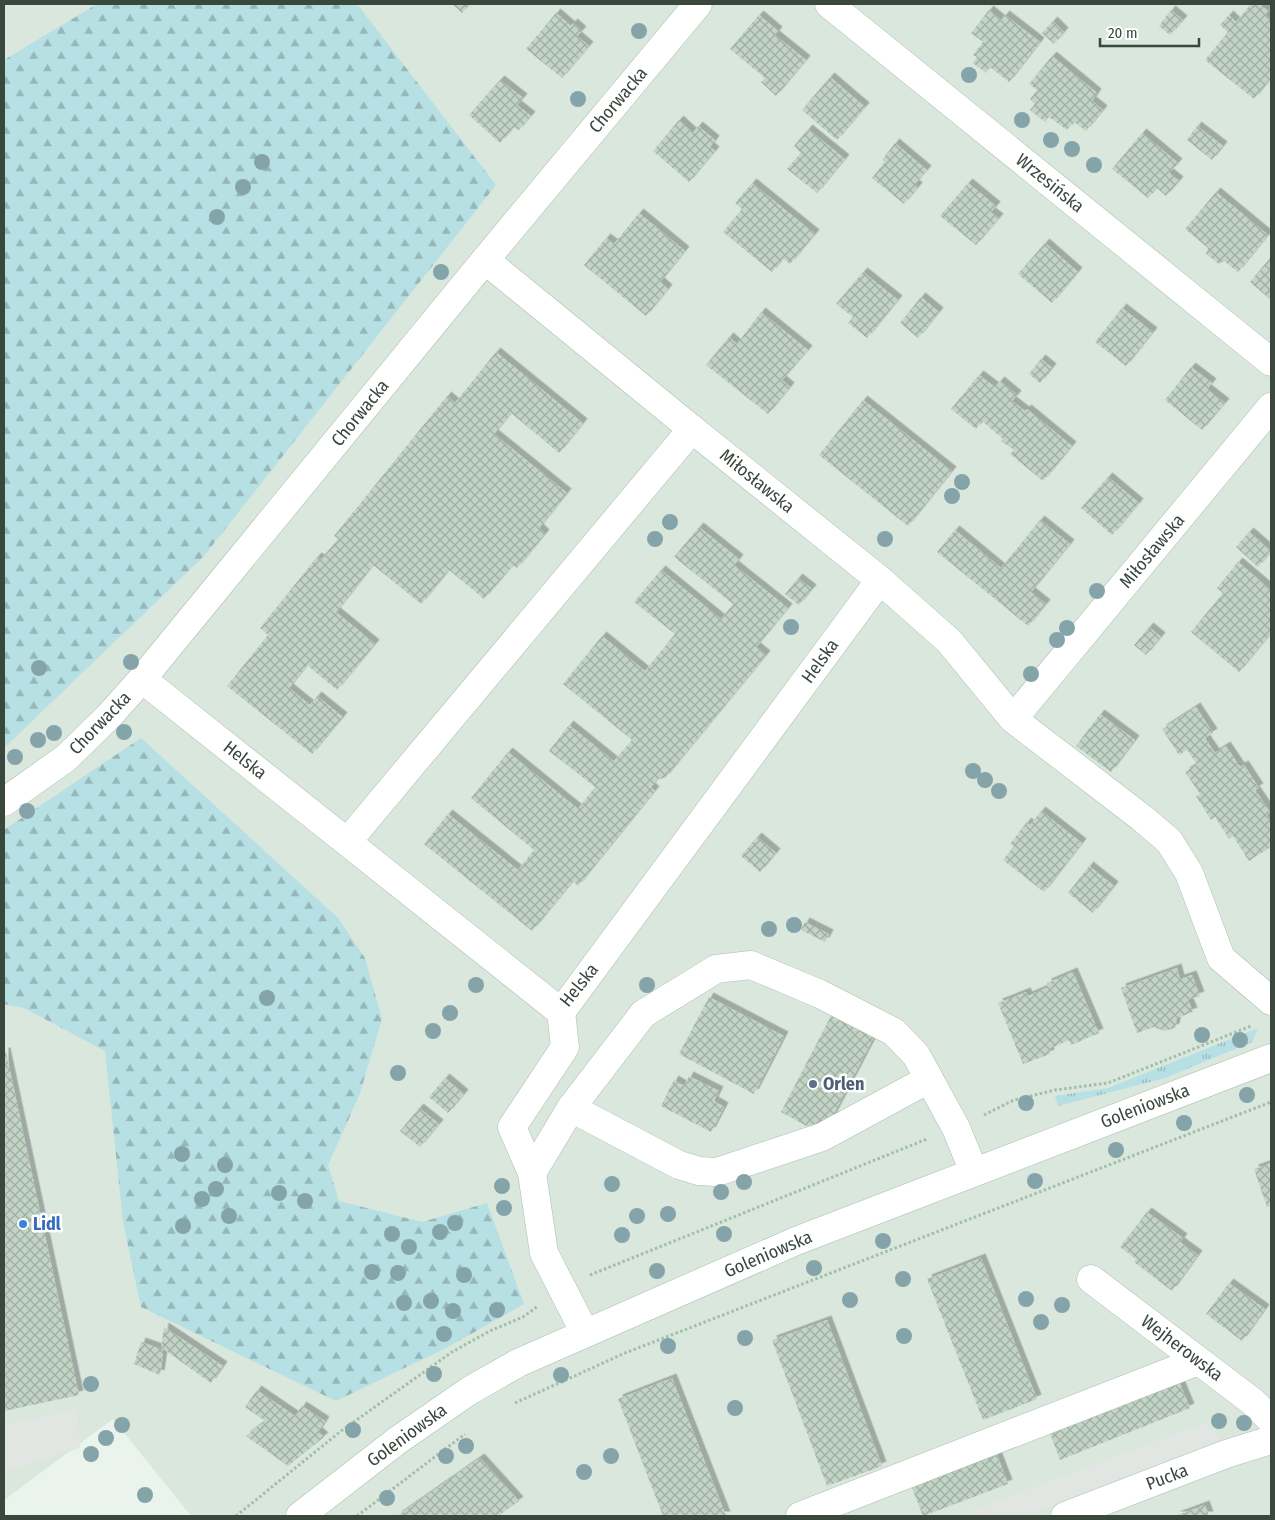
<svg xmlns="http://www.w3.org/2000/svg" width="1275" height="1520" font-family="'Fira Sans Condensed',sans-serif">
  <defs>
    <pattern id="grass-tufts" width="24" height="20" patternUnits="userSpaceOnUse" patternTransform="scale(1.25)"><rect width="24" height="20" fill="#b7e0e4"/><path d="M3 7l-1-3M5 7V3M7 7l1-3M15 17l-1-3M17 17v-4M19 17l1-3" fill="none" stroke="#96b7ba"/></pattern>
    <pattern id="forest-firs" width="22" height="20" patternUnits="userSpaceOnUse" patternTransform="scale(1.25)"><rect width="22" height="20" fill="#b7e0e4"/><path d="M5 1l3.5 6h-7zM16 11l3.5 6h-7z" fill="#96b7ba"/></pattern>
    <pattern id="building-cross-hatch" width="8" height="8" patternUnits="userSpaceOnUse" patternTransform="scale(1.25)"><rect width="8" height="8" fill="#c1d4c5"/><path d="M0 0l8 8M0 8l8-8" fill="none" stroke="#9eaea1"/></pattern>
    <filter id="shadow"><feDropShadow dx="4.5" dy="-4.5" stdDeviation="0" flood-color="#0004"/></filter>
  </defs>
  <rect width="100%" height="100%" fill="#eaf4ed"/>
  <!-- residential -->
  <path fill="#d9e7dd" d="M 4,4 L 1271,4 L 1271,1516 L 191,1516 L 113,1419 L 4,1500 Z"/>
  <!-- grass -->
  <path fill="url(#grass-tufts)" d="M 1258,1028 L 1252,1042 L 1165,1078 L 1058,1106 L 1055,1096 L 1108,1088 Z"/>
  <!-- forest -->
  <g fill="url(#forest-firs)">
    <path d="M 97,4 L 357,4 L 496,185 L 204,556 L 4,748 L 4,60 Z"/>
    <path d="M 141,738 L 338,918 L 365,958 L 382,1019 L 359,1096 L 328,1165 L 339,1201 L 422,1222 L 487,1203 L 524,1304 L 446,1348 L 336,1401 L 141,1307 L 123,1222 L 105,1051 L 24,1008 L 4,1004 L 4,830 Z"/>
  </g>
  <!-- parking -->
  <g fill="#e1e6e2">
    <path d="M 77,1409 L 80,1448 L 4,1471 L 4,1425 Z"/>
    <path d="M 1212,1420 L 1221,1443 L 1025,1516 L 964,1516 L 963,1514 Z"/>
  </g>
  <!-- building -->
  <g fill="url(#building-cross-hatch)" filter="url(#shadow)">
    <path d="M 452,4 L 470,4 L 462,13 Z"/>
    <path d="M 1251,4 L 1259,4 L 1268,11 L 1265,15 L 1271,20 L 1271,78 L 1254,99 L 1205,60 L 1228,32 L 1220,25 L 1229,15 L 1236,22 Z"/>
    <path d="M 989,10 L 1001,20 L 1005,15 L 1040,42 L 1009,82 L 990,67 L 986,73 L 973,63 L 977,57 L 973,55 L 983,42 L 971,33 Z"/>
    <path d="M 1171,10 L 1183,20 L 1170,35 L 1159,26 Z"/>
    <path d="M 556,13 L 571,26 L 573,23 L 582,31 L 577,36 L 589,46 L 562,78 L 526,49 Z"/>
    <path d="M 759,15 L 778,31 L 775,35 L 806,60 L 776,96 L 761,82 L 765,78 L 730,49 Z"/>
    <path d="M 1053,21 L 1064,32 L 1054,44 L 1042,33 Z"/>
    <path d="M 1052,56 L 1097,93 L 1092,101 L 1103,110 L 1086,131 L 1074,122 L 1067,130 L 1049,117 L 1045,122 L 1030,110 L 1035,104 L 1030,99 L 1037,90 L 1029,84 Z"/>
    <path d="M 830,77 L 865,107 L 837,140 L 802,110 Z"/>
    <path d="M 500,80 L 523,98 L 517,105 L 531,116 L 518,131 L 514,127 L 500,143 L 469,115 Z"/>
    <path d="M 679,120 L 693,133 L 698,126 L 715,140 L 710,147 L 715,151 L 689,182 L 653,151 Z"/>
    <path d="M 1197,126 L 1223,146 L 1212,160 L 1187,140 Z"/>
    <path d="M 808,129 L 845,159 L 817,193 L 787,169 L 801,153 L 794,146 Z"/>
    <path d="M 1142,133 L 1178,163 L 1169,173 L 1179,181 L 1166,196 L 1157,188 L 1148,198 L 1112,169 Z"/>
    <path d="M 895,143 L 927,170 L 915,184 L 918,187 L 904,204 L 872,178 L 885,162 L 882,160 Z"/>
    <path d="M 752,183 L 815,234 L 790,264 L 783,258 L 772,272 L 723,232 L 742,209 L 735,203 Z"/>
    <path d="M 968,183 L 996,206 L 991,212 L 999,218 L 976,245 L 940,216 Z"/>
    <path d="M 1216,192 L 1268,235 L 1238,272 L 1224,261 L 1219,264 L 1206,254 L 1208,248 L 1185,229 Z"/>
    <path d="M 639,213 L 685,251 L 660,282 L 668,289 L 646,316 L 584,265 L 606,238 L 614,244 Z"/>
    <path d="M 1045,243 L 1078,272 L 1052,303 L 1018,274 Z"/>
    <path d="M 1271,257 L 1271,300 L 1250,282 Z"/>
    <path d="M 863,272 L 898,300 L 867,338 L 848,323 L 853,317 L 836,304 Z"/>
    <path d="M 921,297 L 939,312 L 918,338 L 900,323 Z"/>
    <path d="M 1122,308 L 1153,332 L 1126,366 L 1095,342 Z"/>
    <path d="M 761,312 L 808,350 L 782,380 L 790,387 L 768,414 L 706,365 L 729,337 L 737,344 Z"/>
    <path d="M 496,352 L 583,423 L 559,453 L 511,413 L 494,434 L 567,493 L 539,528 L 545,534 L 517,568 L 513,565 L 484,599 L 449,570 L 421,604 L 373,565 L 336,612 L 375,644 L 337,690 L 307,665 L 289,688 L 310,705 L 317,696 L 343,717 L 312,754 L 227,686 L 268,635 L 260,628 L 317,557 L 321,559 L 338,539 L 334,536 L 447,396 L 455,403 Z"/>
    <path d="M 1041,359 L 1052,368 L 1040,383 L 1029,374 Z"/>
    <path d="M 1191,367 L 1212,383 L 1207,389 L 1225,403 L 1202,430 L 1165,400 Z"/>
    <path d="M 979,375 L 995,387 L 1000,381 L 1017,395 L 1012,401 L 1025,411 L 1027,409 L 1072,446 L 1043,481 L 1010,454 L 1014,450 L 1001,441 L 1003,439 L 982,421 L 976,429 L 951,409 Z"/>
    <path d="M 863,400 L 952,471 L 908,526 L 819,455 Z"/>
    <path d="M 1108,477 L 1139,503 L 1112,535 L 1081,508 Z"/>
    <path d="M 1040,520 L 1070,544 L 1031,592 L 1046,604 L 1028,626 L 937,552 L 955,530 L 1001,568 Z"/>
    <path d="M 699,527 L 739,559 L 734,565 L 788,608 L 756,647 L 766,655 L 665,778 L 658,779 L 651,787 L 655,791 L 653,793 L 578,886 L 573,881 L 532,931 L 424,844 L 448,814 L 518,870 L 534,850 L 471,798 L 508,752 L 578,809 L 595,787 L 549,751 L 569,725 L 621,767 L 614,761 L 632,740 L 563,684 L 602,636 L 645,671 L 675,634 L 634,602 L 661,570 L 721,619 L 733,604 L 674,557 Z"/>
    <path d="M 1249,532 L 1271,551 L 1258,567 L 1236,547 Z"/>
    <path d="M 1238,562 L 1271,590 L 1271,633 L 1239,672 L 1191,632 L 1223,593 L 1217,588 Z"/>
    <path d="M 798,578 L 812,589 L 799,605 L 785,594 Z"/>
    <path d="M 1149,627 L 1161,637 L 1146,655 L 1134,645 Z"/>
    <path d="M 1196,707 L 1213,733 L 1205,738 L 1215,753 L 1226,746 L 1240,767 L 1244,765 L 1259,788 L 1255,790 L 1270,812 L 1267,815 L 1271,822 L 1271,847 L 1249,861 L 1233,836 L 1229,839 L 1215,817 L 1211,820 L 1196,796 L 1200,794 L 1185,772 L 1197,764 L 1187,750 L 1179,755 L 1162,729 Z"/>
    <path d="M 1100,714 L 1135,740 L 1111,772 L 1076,746 Z"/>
    <path d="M 1041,811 L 1082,843 L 1044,892 L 1003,860 L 1014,846 L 1010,844 L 1027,822 L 1030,825 Z"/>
    <path d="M 757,837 L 776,853 L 760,872 L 741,856 Z"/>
    <path d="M 1089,866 L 1114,886 L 1093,913 L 1068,893 Z"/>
    <path d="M 805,922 L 829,934 L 825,942 L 801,930 Z"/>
    <path d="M 1177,968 L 1180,979 L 1192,975 L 1200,996 L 1188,1000 L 1193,1012 L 1177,1018 L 1175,1028 L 1164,1031 L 1154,1027 L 1137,1033 L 1121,988 Z"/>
    <path d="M 1073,972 L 1099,1033 L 1071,1045 L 1069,1040 L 1049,1049 L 1050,1054 L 1023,1064 L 998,1003 L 1026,992 L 1028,996 L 1037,992 L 1048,987 L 1047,983 Z"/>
    <path d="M 709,997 L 784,1036 L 754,1094 L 679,1054 Z"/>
    <path d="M 833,1012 L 875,1035 L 823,1135 L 781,1112 Z"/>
    <path d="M 4,1052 L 6,1052 L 79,1395 L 4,1411 Z"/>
    <path d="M 689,1076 L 719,1091 L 714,1101 L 724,1107 L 711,1132 L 661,1106 L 674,1080 L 684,1086 Z"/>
    <path d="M 445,1078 L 464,1094 L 448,1113 L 429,1097 Z"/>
    <path d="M 419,1108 L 439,1124 L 420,1147 L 400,1131 Z"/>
    <path d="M 1271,1163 L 1271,1205 L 1267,1207 L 1254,1169 Z"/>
    <path d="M 1147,1212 L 1183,1238 L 1180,1242 L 1198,1255 L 1172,1291 L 1134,1262 L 1136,1259 L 1120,1247 Z"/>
    <path d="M 981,1258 L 1037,1399 L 983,1420 L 927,1279 Z"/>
    <path d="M 1229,1283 L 1265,1309 L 1242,1341 L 1206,1314 Z"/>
    <path d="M 827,1320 L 882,1466 L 827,1486 L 772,1340 Z"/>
    <path d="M 164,1327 L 223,1366 L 211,1383 L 162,1348 L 163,1355 L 160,1375 L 134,1364 L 141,1342 L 161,1349 Z"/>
    <path d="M 672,1378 L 726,1516 L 663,1516 L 618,1399 Z"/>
    <path d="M 1178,1379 L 1190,1408 L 1060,1460 L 1049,1431 Z"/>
    <path d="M 257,1390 L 295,1416 L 302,1406 L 325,1421 L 318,1432 L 324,1437 L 288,1466 L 246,1436 L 265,1421 L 245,1407 Z"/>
    <path d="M 997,1455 L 1008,1484 L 923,1516 L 912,1488 Z"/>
    <path d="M 480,1458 L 519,1501 L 498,1516 L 397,1516 Z"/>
    <path d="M 1205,1505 L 1209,1516 L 1175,1516 Z"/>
  </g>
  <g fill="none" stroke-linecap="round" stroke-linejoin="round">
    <defs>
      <g id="minor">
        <path d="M 829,4 L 1271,362"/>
        <path d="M 485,260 L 692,429 L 880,580 L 949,641 L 1013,719 L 1142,818 L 1169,841 L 1189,873 L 1221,958 L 1271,1001"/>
        <path d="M 142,679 L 561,1012 L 880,580"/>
        <path d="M 1013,719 L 1271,407"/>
        <path d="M 4,802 L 66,758 L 109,716 L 142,679 L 485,260 L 698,4"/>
        <path d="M 348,841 L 692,429"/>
        <path d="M 561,1012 L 565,1047 L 512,1127 L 532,1173 L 544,1253 L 585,1333"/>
        <path d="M 571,1108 L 679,1165 L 699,1171 L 717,1172 L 822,1137 L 929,1079"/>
        <path d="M 532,1173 L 571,1108 L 643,1014 L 716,969 L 751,965 L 820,994 L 894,1032 L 916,1055 L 956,1128 L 974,1172"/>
        <path d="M 1091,1279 L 1253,1402 L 1271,1420"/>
        <path d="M 300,1516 L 398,1440 L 469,1391 L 518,1363 L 796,1241 L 1271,1058"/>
        <path d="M 800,1516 L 1198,1361"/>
        <path d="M 1065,1516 L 1226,1454 L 1271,1440"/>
      </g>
    </defs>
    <!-- minor casing -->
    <use href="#minor" stroke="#adbeb2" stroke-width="29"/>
    <!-- path -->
    <g stroke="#a0bfa9" stroke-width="3" stroke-dasharray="2.5 2.5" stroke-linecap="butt">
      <path d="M 984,1115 L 1014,1100 L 1055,1090 L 1108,1083 L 1251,1026"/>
      <path d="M 590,1275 L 927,1139"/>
      <path d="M 515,1403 L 625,1353 L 1271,1102"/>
      <path d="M 236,1516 L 341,1431 L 452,1352 L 490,1331 L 523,1317 L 538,1306"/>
      <path d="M 357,1516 L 465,1434"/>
    </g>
    <!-- minor -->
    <use href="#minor" stroke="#fff" stroke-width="28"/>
  </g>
  <!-- trees -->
  <g fill="#84a4aa">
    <circle cx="639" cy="31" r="8"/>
    <circle cx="969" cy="75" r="8"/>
    <circle cx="578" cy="99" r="8"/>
    <circle cx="1022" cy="120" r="8"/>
    <circle cx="1051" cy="140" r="8"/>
    <circle cx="1072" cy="149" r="8"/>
    <circle cx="262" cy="162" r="8"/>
    <circle cx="1094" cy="165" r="8"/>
    <circle cx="243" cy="187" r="8"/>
    <circle cx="217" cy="217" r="8"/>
    <circle cx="441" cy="272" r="8"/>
    <circle cx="962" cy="482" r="8"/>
    <circle cx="952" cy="496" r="8"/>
    <circle cx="670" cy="522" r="8"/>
    <circle cx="655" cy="539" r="8"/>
    <circle cx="885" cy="539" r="8"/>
    <circle cx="1097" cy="591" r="8"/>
    <circle cx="791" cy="627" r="8"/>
    <circle cx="1067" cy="628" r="8"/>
    <circle cx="1057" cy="640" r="8"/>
    <circle cx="131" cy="662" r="8"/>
    <circle cx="39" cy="668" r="8"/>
    <circle cx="1031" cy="674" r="8"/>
    <circle cx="124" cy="732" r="8"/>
    <circle cx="54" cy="733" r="8"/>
    <circle cx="38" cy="740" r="8"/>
    <circle cx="15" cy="757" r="8"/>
    <circle cx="973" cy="771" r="8"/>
    <circle cx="985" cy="780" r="8"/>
    <circle cx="999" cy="791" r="8"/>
    <circle cx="27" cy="811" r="8"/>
    <circle cx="794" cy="925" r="8"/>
    <circle cx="769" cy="929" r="8"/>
    <circle cx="476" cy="985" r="8"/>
    <circle cx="647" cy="985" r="8"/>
    <circle cx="267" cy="998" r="8"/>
    <circle cx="450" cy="1013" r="8"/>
    <circle cx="433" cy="1031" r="8"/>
    <circle cx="1202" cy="1035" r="8"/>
    <circle cx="1240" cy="1040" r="8"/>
    <circle cx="398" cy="1073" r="8"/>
    <circle cx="1247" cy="1095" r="8"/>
    <circle cx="1026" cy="1103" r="8"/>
    <circle cx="1184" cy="1123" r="8"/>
    <circle cx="1116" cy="1150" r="8"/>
    <circle cx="182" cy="1154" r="8"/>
    <circle cx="225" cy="1165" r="8"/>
    <circle cx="1035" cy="1181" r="8"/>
    <circle cx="744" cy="1182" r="8"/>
    <circle cx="612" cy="1184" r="8"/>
    <circle cx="502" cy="1186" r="8"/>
    <circle cx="216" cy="1189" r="8"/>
    <circle cx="721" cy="1192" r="8"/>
    <circle cx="279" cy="1193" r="8"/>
    <circle cx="202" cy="1199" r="8"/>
    <circle cx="305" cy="1201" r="8"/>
    <circle cx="504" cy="1208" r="8"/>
    <circle cx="668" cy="1214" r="8"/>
    <circle cx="229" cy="1216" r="8"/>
    <circle cx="637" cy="1216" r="8"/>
    <circle cx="455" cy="1223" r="8"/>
    <circle cx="183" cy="1226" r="8"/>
    <circle cx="440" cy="1232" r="8"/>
    <circle cx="392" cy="1234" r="8"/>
    <circle cx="724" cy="1234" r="8"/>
    <circle cx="622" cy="1235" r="8"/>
    <circle cx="883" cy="1241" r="8"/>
    <circle cx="409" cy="1247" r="8"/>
    <circle cx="814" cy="1268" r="8"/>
    <circle cx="657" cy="1271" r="8"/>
    <circle cx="372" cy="1272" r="8"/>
    <circle cx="398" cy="1273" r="8"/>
    <circle cx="464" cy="1275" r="8"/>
    <circle cx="903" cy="1279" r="8"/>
    <circle cx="1026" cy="1299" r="8"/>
    <circle cx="850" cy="1300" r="8"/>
    <circle cx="431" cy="1301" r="8"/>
    <circle cx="404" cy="1303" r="8"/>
    <circle cx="1062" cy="1305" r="8"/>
    <circle cx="497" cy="1310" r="8"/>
    <circle cx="453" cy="1311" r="8"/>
    <circle cx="1041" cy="1322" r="8"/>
    <circle cx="444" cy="1334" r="8"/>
    <circle cx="904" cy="1336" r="8"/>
    <circle cx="745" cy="1338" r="8"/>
    <circle cx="668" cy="1346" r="8"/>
    <circle cx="434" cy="1374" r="8"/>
    <circle cx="561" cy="1375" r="8"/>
    <circle cx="91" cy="1384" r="8"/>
    <circle cx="735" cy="1408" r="8"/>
    <circle cx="1219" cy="1421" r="8"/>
    <circle cx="1244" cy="1423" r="8"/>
    <circle cx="122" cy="1425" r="8"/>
    <circle cx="353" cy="1430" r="8"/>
    <circle cx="106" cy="1438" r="8"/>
    <circle cx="466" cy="1446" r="8"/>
    <circle cx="91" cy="1454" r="8"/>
    <circle cx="446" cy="1456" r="8"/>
    <circle cx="611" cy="1456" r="8"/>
    <circle cx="584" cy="1472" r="8"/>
    <circle cx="145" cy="1495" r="8"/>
    <circle cx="387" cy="1498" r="8"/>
  </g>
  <!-- markers -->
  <circle fill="#5c6f8a" stroke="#fff" stroke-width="2" cx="813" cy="1084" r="5"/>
  <circle fill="#3f7fe0" stroke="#fff" stroke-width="2" cx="23" cy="1224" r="5"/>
  <g text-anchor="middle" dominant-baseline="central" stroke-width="5" stroke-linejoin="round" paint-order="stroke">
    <!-- street labels -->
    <g font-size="18" fill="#39473c" stroke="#fff">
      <text transform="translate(618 100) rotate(-50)">Chorwacka</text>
      <text transform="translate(1050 183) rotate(39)">Wrzesińska</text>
      <text transform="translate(360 413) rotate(-51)">Chorwacka</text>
      <text transform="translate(757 481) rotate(39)">Miłosławska</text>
      <text transform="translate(1152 551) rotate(-50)">Miłosławska</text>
      <text transform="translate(820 661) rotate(-54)">Helska</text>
      <text transform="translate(100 723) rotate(-46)">Chorwacka</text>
      <text transform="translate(245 760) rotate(38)">Helska</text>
      <text transform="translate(579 985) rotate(-51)">Helska</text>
      <text transform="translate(1145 1106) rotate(-21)">Goleniowska</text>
      <text transform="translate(768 1254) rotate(-23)">Goleniowska</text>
      <text transform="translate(1182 1348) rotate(37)">Wejherowska</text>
      <text transform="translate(407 1435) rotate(-36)">Goleniowska</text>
      <text transform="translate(1167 1477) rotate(-21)">Pucka</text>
    </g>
    <!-- service labels -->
    <g font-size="18" font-weight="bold" fill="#4e5e75" stroke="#fff" text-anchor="start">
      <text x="823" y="1084">Orlen</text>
    </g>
    <!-- shop labels -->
    <g font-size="18" font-weight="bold" fill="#366cbe" stroke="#fff" text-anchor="start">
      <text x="33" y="1224">Lidl</text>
    </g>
  </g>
  <!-- border -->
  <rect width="1275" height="1520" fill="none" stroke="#39473c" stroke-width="10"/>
  <!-- scale -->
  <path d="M1100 38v8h99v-8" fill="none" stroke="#39473c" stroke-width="2.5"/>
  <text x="1108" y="38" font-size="15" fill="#39473c" stroke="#ffffff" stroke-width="4" paint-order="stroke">20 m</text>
</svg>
